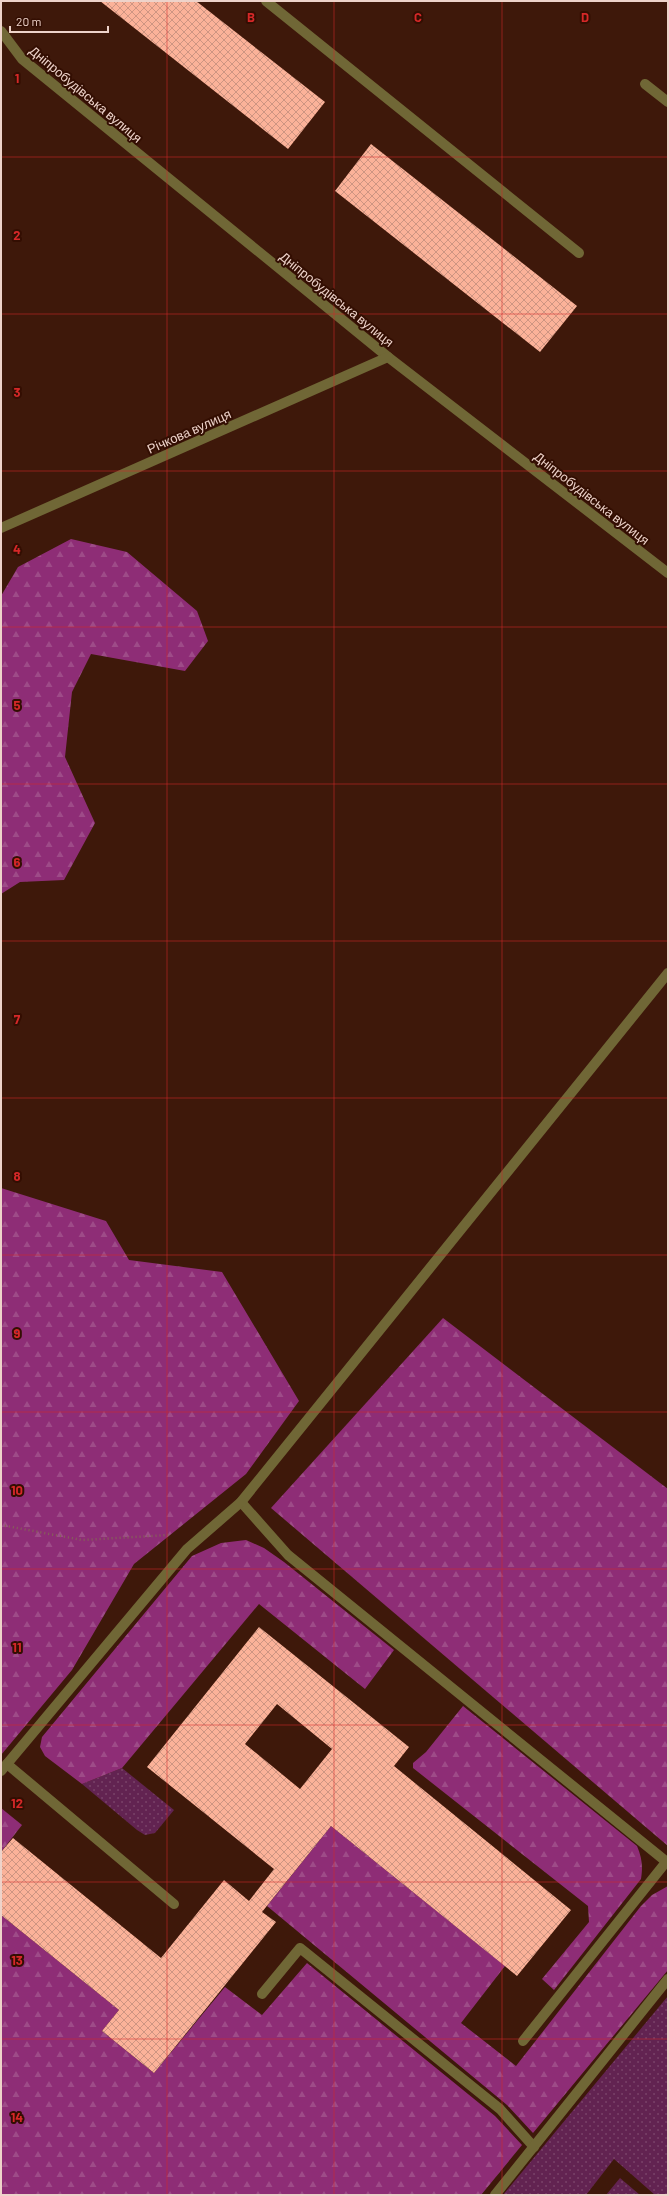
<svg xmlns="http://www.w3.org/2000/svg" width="669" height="2196" font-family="Barlow,sans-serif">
  <defs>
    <pattern id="grass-dots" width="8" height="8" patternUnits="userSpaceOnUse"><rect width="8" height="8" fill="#622351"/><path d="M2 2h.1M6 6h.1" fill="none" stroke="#794269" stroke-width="1.8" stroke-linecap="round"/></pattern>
    <pattern id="forest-firs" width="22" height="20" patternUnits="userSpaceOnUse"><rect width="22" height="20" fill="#8e2d76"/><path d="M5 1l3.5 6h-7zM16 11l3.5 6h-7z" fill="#9e4b88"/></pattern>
    <pattern id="building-cross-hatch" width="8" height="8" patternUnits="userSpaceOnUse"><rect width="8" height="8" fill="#fbb299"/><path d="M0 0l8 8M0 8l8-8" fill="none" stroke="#ce9582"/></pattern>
  </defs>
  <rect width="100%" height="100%" fill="#3e180a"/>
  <!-- grass -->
  <g fill="url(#grass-dots)">
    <path d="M 122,1768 L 174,1810 L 155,1833 L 145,1835 L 137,1830 L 82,1784 Z"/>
    <path d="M 668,1996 L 668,2195 L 655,2195 L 614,2159 L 586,2195 L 503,2195 Z"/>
    <path d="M 620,2178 L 640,2195 L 606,2195 Z"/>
  </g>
  <!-- forest -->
  <g fill="url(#forest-firs)">
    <path d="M 71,539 L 127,552 L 197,611 L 208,641 L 185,671 L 91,654 L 72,692 L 65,757 L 95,823 L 64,880 L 20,882 L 1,894 L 1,596 L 18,567 Z"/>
    <path d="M 1,1188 L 106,1221 L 129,1260 L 222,1272 L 299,1401 L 246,1474 L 134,1564 L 72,1670 L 1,1755 Z"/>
    <path d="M 443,1318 L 668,1489 L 668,1846 L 271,1508 Z"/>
    <path d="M 246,1540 L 264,1548 L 284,1562 L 394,1650 L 365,1689 L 259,1604 L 122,1768 L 82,1784 L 45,1756 L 40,1747 L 42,1737 L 192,1556 L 221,1543 Z"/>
    <path d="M 463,1706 L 637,1846 C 642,1858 643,1866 641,1879 L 554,1990 L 542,1979 L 589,1922 L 588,1906 L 413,1768 L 413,1763 L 426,1752 Z"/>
    <path d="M 1,1808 L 22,1825 L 1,1852 Z"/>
    <path d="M 331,1826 L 505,1966 L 461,2023 L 516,2066 L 641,1906 L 652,1895 L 668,1886 L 668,1970 L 533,2133 L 507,2105 L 267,1906 Z"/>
    <path d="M 1,1915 L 119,2010 L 102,2031 L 154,2073 L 225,1987 L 262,2015 L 307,1963 L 495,2116 L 522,2145 L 481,2195 L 1,2195 Z"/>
  </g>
  <!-- building -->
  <g fill="url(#building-cross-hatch)" fill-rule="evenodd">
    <path d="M 100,1 L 196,1 L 325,102 L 288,149 Z"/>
    <path d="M 371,144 L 577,306 L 540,352 L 335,191 Z"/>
    <path d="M 259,1627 L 409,1747 L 394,1766 L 571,1910 L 517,1976 L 331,1826 L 262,1912 L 276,1922 L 154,2073 L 102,2031 L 119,2010 L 1,1915 L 1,1852 L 13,1838 L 161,1958 L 224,1880 L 249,1901 L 274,1869 L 147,1767 ZM 277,1704 L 332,1749 L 300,1789 L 245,1744 Z"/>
  </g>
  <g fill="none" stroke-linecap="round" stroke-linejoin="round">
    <!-- path -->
    <path stroke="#856357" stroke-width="2.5" stroke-dasharray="1 3" stroke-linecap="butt" d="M 1,1525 L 82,1540 L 169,1535"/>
    <!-- minor -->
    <g stroke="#706736" stroke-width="10">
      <path d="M 266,1 L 579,253"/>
      <path d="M 1,31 L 22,59 L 388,357 L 668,573"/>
      <path d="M 645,84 L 668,102"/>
      <path d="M 1,528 L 388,357"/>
      <path d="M 241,1502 L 288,1555 L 668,1863"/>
      <path d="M 7,1764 L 174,1904"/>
      <path d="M 1,1771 L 187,1549 L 241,1502 L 668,973"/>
      <path d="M 262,1994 L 300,1948 L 500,2109 L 534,2147"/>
      <path d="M 523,2041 L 666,1862"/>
      <path d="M 495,2195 L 668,1979"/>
    </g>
  </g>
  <!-- grid -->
  <path fill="none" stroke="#d62828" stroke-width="1" stroke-opacity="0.55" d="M 167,1 L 167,2195M 334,1 L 334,2195M 502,1 L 502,2195M 1,157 L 668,157M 1,314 L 668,314M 1,471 L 668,471M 1,627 L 668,627M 1,784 L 668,784M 1,941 L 668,941M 1,1098 L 668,1098M 1,1255 L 668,1255M 1,1412 L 668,1412M 1,1569 L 668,1569M 1,1725 L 668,1725M 1,1882 L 668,1882M 1,2039 L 668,2039"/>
  <g text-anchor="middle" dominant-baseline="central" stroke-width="4" stroke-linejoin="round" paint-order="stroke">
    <!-- street labels -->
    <g font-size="13" fill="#eed3ca" stroke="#330e02">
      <text transform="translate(86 94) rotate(40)">Дніпробудівська вулиця</text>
      <text transform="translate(337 299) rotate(39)">Дніпробудівська вулиця</text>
      <text transform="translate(189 431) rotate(-24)">Річкова вулиця</text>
      <text transform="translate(592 498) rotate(38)">Дніпробудівська вулиця</text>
    </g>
  </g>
  <g font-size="13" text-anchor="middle" font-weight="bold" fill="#d62828" stroke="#330e02" stroke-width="4" stroke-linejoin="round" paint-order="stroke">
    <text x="251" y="22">B</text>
    <text x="418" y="22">C</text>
    <text x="585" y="22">D</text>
    <text x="17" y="83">1</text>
    <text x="17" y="240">2</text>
    <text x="17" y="397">3</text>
    <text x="17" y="554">4</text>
    <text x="17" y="710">5</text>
    <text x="17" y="867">6</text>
    <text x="17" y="1024">7</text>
    <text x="17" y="1181">8</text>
    <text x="17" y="1338">9</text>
    <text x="17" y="1495">10</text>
    <text x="17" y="1652">11</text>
    <text x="17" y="1808">12</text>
    <text x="17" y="1965">13</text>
    <text x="17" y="2122">14</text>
  </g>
  <!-- border -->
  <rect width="669" height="2196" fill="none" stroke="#eed3ca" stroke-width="4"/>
  <!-- scale -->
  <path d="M10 26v6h98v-6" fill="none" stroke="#eed3ca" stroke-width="2"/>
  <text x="16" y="26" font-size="12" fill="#eed3ca" stroke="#330e02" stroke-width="3" paint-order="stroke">20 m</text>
</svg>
